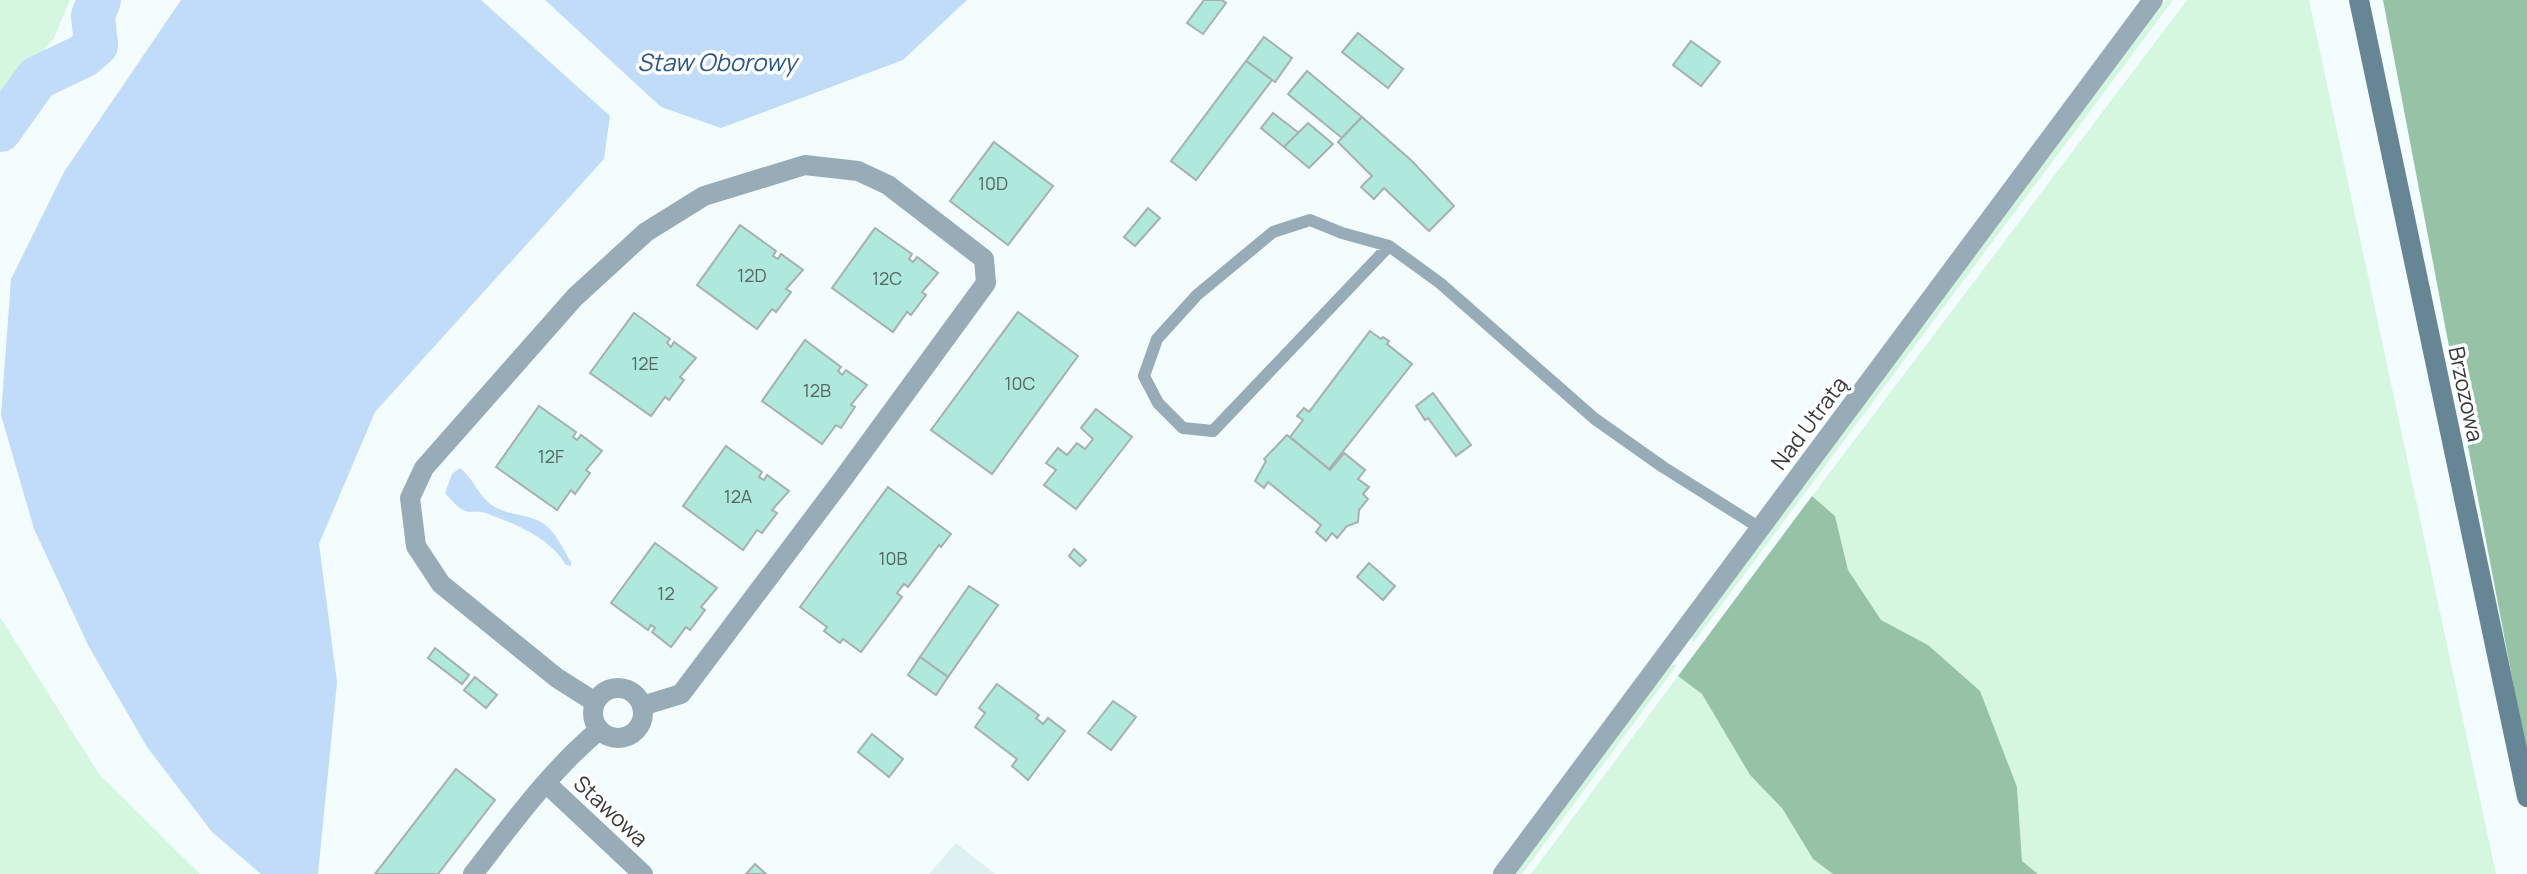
<svg xmlns="http://www.w3.org/2000/svg" width="2527" height="874" font-family="Manrope,sans-serif">
  <rect width="100%" height="100%" fill="#f4fdfe"/>
  <!-- built -->
  <path fill="#def0f2" d="M 956,843 L 995,874 L 929,874 Z"/>
  <!-- green -->
  <g fill="#d5f7e0">
    <path d="M 0,0 L 70,0 L 54,38 L 0,105 Z"/>
    <path d="M 2166,0 L 2173,0 L 1693,643 L 1691,636 Z"/>
    <path d="M 2187,0 L 2309,0 L 2496,874 L 2038,874 L 2022,861 L 2017,787 L 1928,645 L 1881,620 L 1848,570 L 1835,516 L 1812,496 Z"/>
    <path d="M 0,617 L 99,774 L 200,874 L 0,874 Z"/>
    <path d="M 1670,665 L 1677,665 L 1522,874 L 1514,874 Z"/>
    <path d="M 1678,676 L 1702,694 L 1750,775 L 1782,808 L 1813,859 L 1833,874 L 1531,874 Z"/>
  </g>
  <!-- forest -->
  <g fill="#96c2a6">
    <path d="M 2383,0 L 2527,0 L 2527,756 Z"/>
    <path d="M 1812,496 L 1835,516 L 1848,570 L 1881,620 L 1928,645 L 1980,691 L 2017,787 L 2022,861 L 2038,874 L 1833,874 L 1813,859 L 1782,808 L 1750,775 L 1702,694 L 1678,676 Z"/>
  </g>
  <!-- water -->
  <g fill="#c1dcf9">
    <path d="M 181,0 L 481,0 L 610,116 L 604,159 L 375,412 L 319,544 L 337,682 L 318,874 L 261,874 L 212,832 L 147,747 L 89,647 L 34,529 L 1,415 L 11,279 L 64,172 Z"/>
    <path d="M 545,0 L 967,0 L 903,60 L 721,128 L 661,107 Z"/>
    <path d="M 460,468 C 472,477 477,492 488,502 C 504,516 524,513 541,522 C 555,530 563,549 571,562 L 571,566 L 566,565 C 550,538 518,525 488,514 C 481,511 477,512 470,512 C 459,511 452,500 445,493 L 452,474 Z"/>
  </g>
  <g fill="none" stroke-linecap="round" stroke-linejoin="round">
    <!-- river -->
    <path stroke="#c1dcf9" stroke-width="44" d="M 0,130 L 37,78 L 83,56 L 96,45 L 93,16 L 99,0"/>
  </g>
  <!-- building -->
  <g fill="#afe9dd" stroke="#a8b0ae" stroke-width="2">
    <path d="M 1204,0 L 1222,0 L 1226,3 L 1203,34 L 1187,23 Z"/>
    <path d="M 1358,33 L 1403,69 L 1388,88 L 1342,52 Z"/>
    <path d="M 1264,37 L 1292,58 L 1275,82 L 1246,61 Z"/>
    <path d="M 1691,41 L 1720,62 L 1701,86 L 1673,65 Z"/>
    <path d="M 1246,61 L 1272,80 L 1196,180 L 1171,161 Z"/>
    <path d="M 1307,71 L 1362,117 L 1342,138 L 1288,94 Z"/>
    <path d="M 1273,113 L 1299,133 L 1284,147 L 1261,128 Z"/>
    <path d="M 1362,117 L 1412,161 L 1454,206 L 1429,231 L 1384,188 L 1374,199 L 1361,187 L 1372,176 L 1338,142 Z"/>
    <path d="M 1308,123 L 1333,144 L 1309,168 L 1284,147 Z"/>
    <path d="M 994,142 L 1053,186 L 1008,245 L 950,201 Z"/>
    <path d="M 1148,208 L 1160,218 L 1135,246 L 1124,237 Z"/>
    <path d="M 740,225 L 776,251 L 773,256 L 778,259 L 781,254 L 803,270 L 786,289 L 791,292 L 776,312 L 772,309 L 757,329 L 697,285 Z"/>
    <path d="M 875,228 L 912,254 L 909,259 L 913,262 L 917,257 L 938,273 L 922,292 L 926,295 L 911,315 L 907,312 L 893,332 L 832,288 Z"/>
    <path d="M 1018,312 L 1078,356 L 992,474 L 931,430 Z"/>
    <path d="M 634,313 L 670,339 L 667,343 L 671,347 L 674,342 L 696,358 L 680,377 L 684,380 L 669,400 L 665,397 L 651,416 L 590,373 Z"/>
    <path d="M 1370,331 L 1381,339 L 1383,337 L 1389,341 L 1387,344 L 1412,364 L 1329,469 L 1290,437 L 1303,420 L 1297,416 L 1304,408 L 1309,412 Z"/>
    <path d="M 805,340 L 841,367 L 838,371 L 842,375 L 846,370 L 867,385 L 851,405 L 855,407 L 841,428 L 836,425 L 822,444 L 762,401 Z"/>
    <path d="M 1433,393 L 1471,445 L 1456,456 L 1428,418 L 1425,420 L 1416,406 Z"/>
    <path d="M 539,406 L 576,432 L 573,437 L 577,440 L 581,435 L 602,451 L 586,470 L 590,473 L 575,494 L 571,490 L 557,510 L 496,467 Z"/>
    <path d="M 1096,409 L 1132,437 L 1076,509 L 1044,485 L 1056,470 L 1046,463 L 1058,448 L 1067,455 L 1077,443 L 1085,449 L 1093,439 L 1081,428 Z"/>
    <path d="M 1287,435 L 1330,470 L 1344,453 L 1365,470 L 1358,479 L 1369,487 L 1363,494 L 1368,499 L 1359,510 L 1358,522 L 1347,526 L 1337,538 L 1332,533 L 1326,541 L 1316,532 L 1321,525 L 1268,482 L 1264,488 L 1255,481 L 1266,461 L 1264,459 Z"/>
    <path d="M 726,446 L 762,472 L 759,477 L 764,480 L 767,475 L 789,491 L 772,510 L 777,513 L 762,533 L 757,530 L 743,550 L 683,506 Z"/>
    <path d="M 888,487 L 951,534 L 941,547 L 939,545 L 908,587 L 904,584 L 897,593 L 902,597 L 861,652 L 843,639 L 840,643 L 824,631 L 827,627 L 800,607 Z"/>
    <path d="M 655,543 L 717,588 L 701,607 L 705,610 L 690,630 L 686,627 L 671,647 L 652,632 L 655,628 L 651,625 L 648,630 L 611,603 Z"/>
    <path d="M 1074,549 L 1086,560 L 1080,566 L 1069,556 Z"/>
    <path d="M 1369,563 L 1395,586 L 1383,600 L 1357,577 Z"/>
    <path d="M 969,586 L 998,605 L 948,677 L 920,657 Z"/>
    <path d="M 435,648 L 469,675 L 462,684 L 428,658 Z"/>
    <path d="M 920,657 L 948,677 L 936,695 L 908,675 Z"/>
    <path d="M 475,677 L 497,695 L 486,708 L 464,690 Z"/>
    <path d="M 997,684 L 1039,715 L 1036,718 L 1043,724 L 1048,718 L 1065,731 L 1028,780 L 1012,766 L 1017,759 L 975,727 L 985,713 L 979,708 Z"/>
    <path d="M 1113,701 L 1136,717 L 1111,750 L 1088,733 Z"/>
    <path d="M 872,734 L 903,759 L 889,777 L 858,752 Z"/>
    <path d="M 456,769 L 495,800 L 438,874 L 375,874 Z"/>
    <path d="M 755,864 L 766,874 L 746,874 Z"/>
  </g>
  <g fill="none" stroke-linecap="round" stroke-linejoin="round">
    <!-- lane -->
    <path stroke="#97acb6" stroke-width="12" d="M 1389,246 L 1213,431 L 1183,428 L 1158,403 L 1144,376 L 1157,339 L 1197,295 L 1273,232 L 1310,220 L 1342,233 L 1389,246 L 1440,283 L 1595,419 L 1663,467 L 1760,528"/>
    <!-- street -->
    <g stroke="#97acb6" stroke-width="20">
      <circle cx="618" cy="713" r="25"/>
      <path d="M 595,702 L 557,678 L 441,584 L 416,546 L 410,498 L 424,468 L 575,297 L 646,232 L 704,196 L 805,165 L 858,171 L 888,185 L 984,259 L 986,283 L 842,480 L 681,694 L 642,706"/>
      <path d="M 547,784 L 643,874"/>
      <path d="M 473,874 C 512,824 550,771 599,730"/>
      <path d="M 1503,874 L 2153,0"/>
    </g>
    <!-- secondary -->
    <path stroke="#668695" stroke-width="20" d="M 2359,0 L 2527,797"/>
  </g>
  <g text-anchor="middle" dominant-baseline="central" stroke-width="7" stroke-linejoin="round" paint-order="stroke">
    <!-- number labels -->
    <g font-size="18" fill="#566664">
      <text x="993" y="183">10D</text>
      <text x="752" y="275">12D</text>
      <text x="887" y="278">12C</text>
      <text x="645" y="363">12E</text>
      <text x="1020" y="383">10C</text>
      <text x="817" y="390">12B</text>
      <text x="551" y="456">12F</text>
      <text x="738" y="496">12A</text>
      <text x="893" y="558">10B</text>
      <text x="666" y="593">12</text>
    </g>
    <!-- street labels -->
    <g font-size="22" fill="#383b3c" stroke="#fff">
      <text transform="translate(2466 394) rotate(78)">Brzozowa</text>
      <text transform="translate(1809 423) rotate(-53)">Nad Utratą</text>
      <text transform="translate(611 811) rotate(43)">Stawowa</text>
    </g>
    <!-- water labels -->
    <g font-size="24" font-style="italic" fill="#2b5887" stroke="#fff">
      <text x="717" y="61">Staw Oborowy</text>
    </g>
  </g>
</svg>
